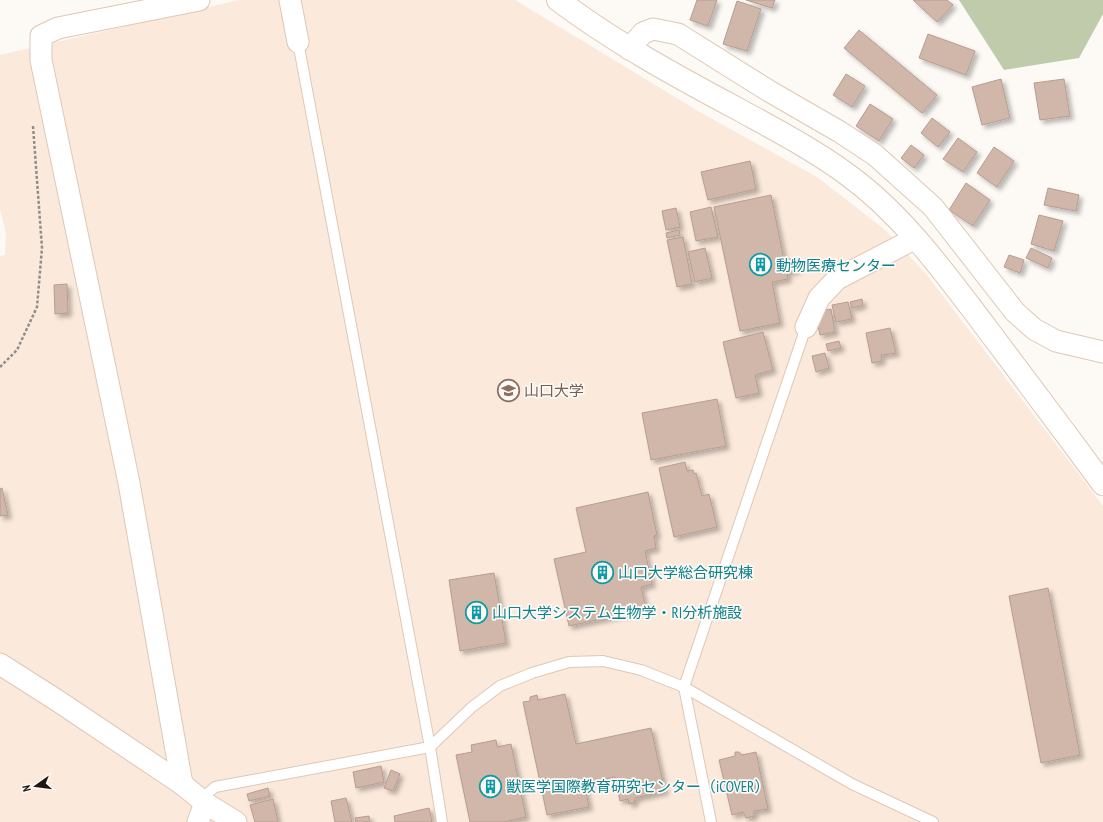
<svg xmlns="http://www.w3.org/2000/svg" width="1103" height="822" font-family="'PT Sans Narrow','Noto Sans JP',sans-serif">
  <defs>
    <filter id="shadow"><feDropShadow dx="3.5" dy="3.5" stdDeviation="2" flood-color="#0004"/></filter>
  </defs>
  <rect width="100%" height="100%" fill="#fdf9f5"/>
  <!-- built -->
  <path fill="#fbe9db" d="M 239,0 L 515,0 L 703,114 L 817,177 L 884,229 L 927,275 L 1103,506 L 1103,822 L 0,822 L 0,256 L 5,255 L 6,233 L 0,209 L 0,55 Z"/>
  <!-- green -->
  <path fill="#c0cbab" d="M 959,0 L 1103,0 L 1103,14 L 1079,58 L 1004,70 Z"/>
  <!-- building -->
  <g fill="#d0b7a9" stroke="#b69d90" filter="url(#shadow)">
    <path d="M 697,0 L 717,0 L 708,26 L 690,20 Z"/>
    <path d="M 746,0 L 775,0 L 772,8 Z"/>
    <path d="M 913,0 L 947,0 L 953,5 L 937,22 Z"/>
    <path d="M 737,1 L 761,9 L 747,51 L 723,44 Z"/>
    <path d="M 859,30 L 937,95 L 922,113 L 844,48 Z"/>
    <path d="M 928,34 L 975,51 L 966,75 L 919,58 Z"/>
    <path d="M 846,74 L 865,86 L 852,107 L 833,95 Z"/>
    <path d="M 1001,79 L 1010,118 L 982,125 L 972,87 Z"/>
    <path d="M 1064,79 L 1070,116 L 1040,120 L 1034,83 Z"/>
    <path d="M 870,104 L 893,119 L 879,141 L 856,126 Z"/>
    <path d="M 932,118 L 950,132 L 938,147 L 921,133 Z"/>
    <path d="M 958,138 L 977,152 L 963,172 L 943,159 Z"/>
    <path d="M 911,145 L 924,155 L 914,168 L 901,158 Z"/>
    <path d="M 994,147 L 1014,161 L 997,187 L 977,173 Z"/>
    <path d="M 750,161 L 756,189 L 708,200 L 701,172 Z"/>
    <path d="M 966,183 L 990,200 L 973,226 L 949,210 Z"/>
    <path d="M 1048,188 L 1079,195 L 1076,211 L 1044,205 Z"/>
    <path d="M 771,195 L 784,260 L 795,258 L 797,270 L 787,272 L 788,279 L 772,282 L 780,323 L 740,331 L 714,207 Z"/>
    <path d="M 711,207 L 718,237 L 696,241 L 690,212 Z"/>
    <path d="M 676,208 L 680,227 L 666,230 L 662,211 Z"/>
    <path d="M 1039,215 L 1063,221 L 1054,251 L 1031,244 Z"/>
    <path d="M 679,230 L 680,235 L 667,238 L 666,233 Z"/>
    <path d="M 683,237 L 692,284 L 677,287 L 667,240 Z"/>
    <path d="M 705,248 L 712,278 L 695,282 L 688,252 Z"/>
    <path d="M 1031,248 L 1052,258 L 1048,268 L 1026,258 Z"/>
    <path d="M 1009,255 L 1024,260 L 1020,273 L 1004,267 Z"/>
    <path d="M 67,284 L 68,313 L 55,314 L 54,285 Z"/>
    <path d="M 862,299 L 863,305 L 852,308 L 850,302 Z"/>
    <path d="M 848,302 L 852,319 L 836,322 L 832,305 Z"/>
    <path d="M 831,309 L 835,332 L 820,335 L 815,312 Z"/>
    <path d="M 890,328 L 896,353 L 881,355 L 882,361 L 872,363 L 866,333 Z"/>
    <path d="M 763,332 L 773,370 L 755,375 L 759,393 L 736,398 L 723,342 Z"/>
    <path d="M 839,341 L 841,348 L 828,351 L 826,344 Z"/>
    <path d="M 825,353 L 829,368 L 816,372 L 812,356 Z"/>
    <path d="M 717,399 L 726,446 L 651,460 L 642,413 Z"/>
    <path d="M 685,462 L 687,471 L 693,470 L 694,474 L 696,473 L 702,496 L 709,494 L 717,527 L 674,537 L 659,468 Z"/>
    <path d="M 2,488 L 8,515 L 0,516 L 0,489 Z"/>
    <path d="M 648,492 L 657,535 L 654,536 L 656,548 L 645,551 L 652,584 L 641,587 L 646,609 L 569,626 L 554,559 L 586,552 L 576,508 Z"/>
    <path d="M 494,573 L 506,643 L 460,651 L 449,580 Z"/>
    <path d="M 1048,588 L 1080,755 L 1041,763 L 1009,596 Z"/>
    <path d="M 565,694 L 576,744 L 651,728 L 665,791 L 635,798 L 634,803 L 629,804 L 628,799 L 620,801 L 615,777 L 584,783 L 589,807 L 547,815 L 523,702 L 530,701 L 530,697 L 537,695 L 538,700 Z"/>
    <path d="M 496,740 L 497,747 L 511,744 L 526,817 L 504,822 L 470,822 L 456,755 L 472,752 L 471,745 Z"/>
    <path d="M 735,752 L 739,752 L 742,755 L 756,752 L 768,809 L 754,811 L 754,816 L 746,818 L 743,812 L 732,815 L 719,760 L 735,756 Z"/>
    <path d="M 381,766 L 384,782 L 356,788 L 353,772 Z"/>
    <path d="M 391,770 L 400,774 L 393,791 L 384,788 Z"/>
    <path d="M 268,788 L 270,796 L 249,801 L 247,794 Z"/>
    <path d="M 346,798 L 352,822 L 335,822 L 331,801 Z"/>
    <path d="M 273,799 L 278,822 L 255,822 L 250,805 Z"/>
    <path d="M 429,808 L 432,822 L 395,822 L 394,816 Z"/>
    <path d="M 369,816 L 370,822 L 356,822 L 355,818 Z"/>
  </g>
  <g fill="none" stroke-linecap="round" stroke-linejoin="round">
    <defs>
      <g id="service">
        <path d="M 298,42 L 430,747 L 442,822"/>
        <path d="M 205,803 L 208,793 L 215,787 L 430,747 L 472,707 L 500,686 L 532,673 L 569,662 L 603,661 L 641,670 L 684,687 L 852,784 L 933,822"/>
        <path d="M 711,822 L 684,687 L 806,327"/>
      </g>
      <g id="minor">
        <path d="M 290,0 L 298,42"/>
        <path d="M 629,49 L 643,33 L 653,29 L 678,34 L 769,91 L 840,132 L 875,155 L 933,207 L 1015,312 L 1034,329 L 1056,341 L 1103,352"/>
        <path d="M 806,327 L 819,298 L 837,279 L 916,238"/>
        <path d="M 0,664 L 58,701 L 182,784 L 205,803 L 236,822"/>
        <path d="M 182,784 L 129,483 L 41,60 L 41,36 L 58,28 L 199,0"/>
        <path d="M 198,822 L 205,803"/>
      </g>
      <path id="tertiary" d="M 558,0 C 614,42 674,75 736,108 C 774,129 813,149 848,175 C 903,215 944,272 985,326 C 1024,378 1064,431 1103,484"/>
    </defs>
    <!-- service casing -->
    <use href="#service" stroke="#dec8b6" stroke-width="12"/>
    <!-- minor casing -->
    <use href="#minor" stroke="#dec8b6" stroke-width="23"/>
    <!-- tertiary casing -->
    <use href="#tertiary" stroke="#dec8b6" stroke-width="24"/>
    <!-- path -->
    <path stroke="#928d87" stroke-width="2.5" stroke-dasharray="3 2" stroke-linecap="butt" d="M 0,367 L 17,350 L 37,307 L 42,248 L 33,126"/>
    <!-- service -->
    <use href="#service" stroke="#fff" stroke-width="10"/>
    <!-- minor -->
    <use href="#minor" stroke="#fff" stroke-width="21"/>
    <!-- tertiary -->
    <use href="#tertiary" stroke="#fff" stroke-width="22"/>
  </g>
  <!-- icons -->
  <defs>
    <symbol id="building-ring" viewBox="-11 -11 22 22"><circle r="9.5" fill="#fdf9f5" stroke="#0f9aa8" stroke-width="1.5"/><path d="M-4-6H4V6H1V3H-1V6H-4ZM-2.5-4.3h1.7v1.8h-1.7ZM.8-4.3h1.7v1.8H.8ZM-2.5-1h1.7V.8h-1.7ZM.8-1h1.7V.8H.8Z" fill="#0f9aa8"/></symbol>
    <symbol id="university-ring" viewBox="-11 -11 22 22"><circle r="9.5" fill="#fdf9f5" stroke="#8d6e63" stroke-width="1.5"/><path d="M0-5L7-2L0 1L-7-2ZM-4 1L0 2.5L4 1V4Q0 6-4 4Z" fill="#8d6e63"/></symbol>
  </defs>
  <g fill-rule="evenodd">
    <use href="#building-ring" x="748" y="252" width="25" height="25"/>
    <use href="#university-ring" x="496" y="378" width="25" height="25"/>
    <use href="#building-ring" x="590" y="560" width="25" height="25"/>
    <use href="#building-ring" x="464" y="600" width="25" height="25"/>
    <use href="#building-ring" x="478" y="774" width="25" height="25"/>
  </g>
  <g text-anchor="middle" dominant-baseline="central" stroke-width="3.5" stroke-linejoin="round" paint-order="stroke">
    <!-- culture labels -->
    <g font-size="15" fill="#0d838f" stroke="#fdf9f5" text-anchor="start">
      <text x="776" y="265">動物医療センター</text>
      <text x="618" y="572">山口大学総合研究棟</text>
      <text x="492" y="612">山口大学システム生物学・RI分析施設</text>
      <text x="506" y="786">獣医学国際教育研究センター（iCOVER）</text>
    </g>
    <!-- education labels -->
    <g font-size="15" fill="#785e54" stroke="#fdf9f5" text-anchor="start">
      <text x="524" y="390">山口大学</text>
    </g>
  </g>
  <!-- north arrow -->
  <g transform="translate(36 786) rotate(256)" stroke="#fdf9f5" stroke-width="3" paint-order="stroke">
  <path d="M0-3L7 15L0 10L-7 15Z" fill="#1e1710"/>
  <text y="-6" font-size="11" font-weight="bold" text-anchor="middle" fill="#1e1710">N</text>
  </g>
</svg>
